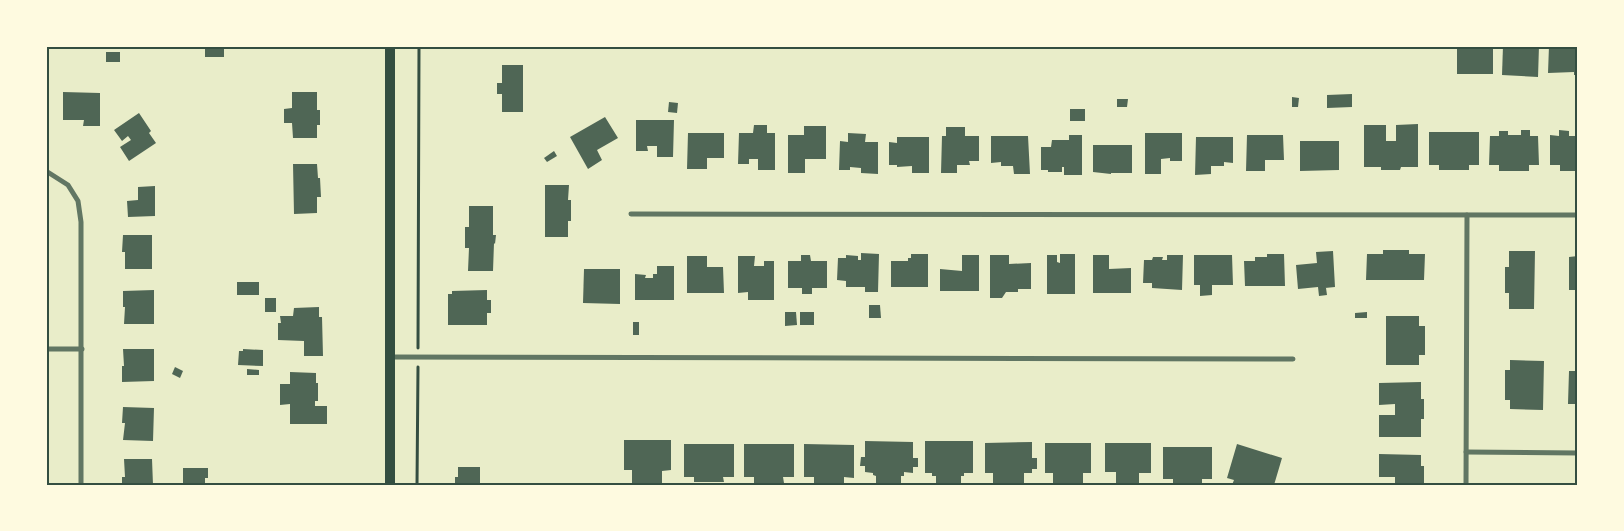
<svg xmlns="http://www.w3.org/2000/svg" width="1624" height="531" font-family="Montserrat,sans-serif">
  <rect width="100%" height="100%" fill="#e9edc9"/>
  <!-- building -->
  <g fill="#4f6655">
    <rect x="205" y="46" width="19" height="11"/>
    <path d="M 1477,46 L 1493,46 L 1493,74 L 1457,74 L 1457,47 L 1477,48 Z"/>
    <path d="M 1503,46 L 1539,46 L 1538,77 L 1502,75 Z"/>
    <path d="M 1549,46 L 1578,46 L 1578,75 L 1574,75 L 1574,72 L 1548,73 Z"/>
    <rect x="106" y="52" width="14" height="10"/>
    <path d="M 502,65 L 523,65 L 523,112 L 502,112 L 502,94 L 497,94 L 497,83 L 502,83 Z"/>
    <path d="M 63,92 L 100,93 L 100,126 L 83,126 L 84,120 L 63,120 Z"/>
    <path d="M 292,92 L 317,92 L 317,110 L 320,110 L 320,125 L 317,125 L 317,138 L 293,138 L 292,123 L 284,123 L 284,109 L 292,108 Z"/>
    <path d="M 1352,94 L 1352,107 L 1327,108 L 1327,95 Z"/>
    <path d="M 1292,97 L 1299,98 L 1298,107 L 1292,107 Z"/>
    <path d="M 1117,99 L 1128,99 L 1127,107 L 1117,107 Z"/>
    <path d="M 669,102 L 678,103 L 677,113 L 668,112 Z"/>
    <rect x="1070" y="109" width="15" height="12"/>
    <path d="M 139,113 L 151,131 L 149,133 L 156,143 L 129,161 L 120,147 L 131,140 L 128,136 L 122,141 L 114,130 Z"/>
    <path d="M 605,117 L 618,138 L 597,150 L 602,160 L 588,169 L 570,137 Z"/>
    <path d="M 636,120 L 674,120 L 673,157 L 657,157 L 657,146 L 647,146 L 648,151 L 636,151 Z"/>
    <path d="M 1418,124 L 1418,167 L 1401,167 L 1400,170 L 1381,170 L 1381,167 L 1364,167 L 1364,125 L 1386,125 L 1386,141 L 1396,141 L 1396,125 Z"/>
    <path d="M 754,125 L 767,125 L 767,133 L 775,133 L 775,170 L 758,170 L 758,159 L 749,159 L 749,164 L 738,164 L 739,133 L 753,133 Z"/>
    <path d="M 804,126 L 826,126 L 826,159 L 805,159 L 805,173 L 788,173 L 788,135 L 804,135 Z"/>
    <path d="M 946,127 L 965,127 L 965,136 L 979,136 L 979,161 L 969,161 L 970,165 L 957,165 L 957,173 L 941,173 L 942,136 L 946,136 Z"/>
    <path d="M 1521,130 L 1530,130 L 1530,136 L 1538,136 L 1539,165 L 1529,165 L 1529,171 L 1499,171 L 1499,165 L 1489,165 L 1490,136 L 1499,136 L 1499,131 L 1508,131 L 1508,135 L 1521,135 Z"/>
    <path d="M 1559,130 L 1569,131 L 1569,136 L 1578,136 L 1578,171 L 1560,171 L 1560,165 L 1550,165 L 1550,135 L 1559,136 Z"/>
    <path d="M 1429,132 L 1479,132 L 1479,165 L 1469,165 L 1469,170 L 1439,170 L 1439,165 L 1429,165 Z"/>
    <path d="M 688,133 L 724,133 L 724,158 L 707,158 L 707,169 L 687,169 Z"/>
    <path d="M 848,133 L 866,134 L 865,142 L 878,142 L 878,174 L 861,173 L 861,168 L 850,167 L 850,170 L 839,170 L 840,141 L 848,142 Z"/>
    <path d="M 1145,133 L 1182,133 L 1182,161 L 1170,161 L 1170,158 L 1161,159 L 1161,174 L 1145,174 Z"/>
    <path d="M 1069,135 L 1082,135 L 1082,175 L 1064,175 L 1064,167 L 1062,167 L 1062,172 L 1048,172 L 1048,170 L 1041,170 L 1041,147 L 1051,147 L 1052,140 L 1069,140 Z"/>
    <path d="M 1247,135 L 1283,135 L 1284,160 L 1265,160 L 1265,171 L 1246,171 Z"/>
    <path d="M 991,136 L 1028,136 L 1030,174 L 1014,174 L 1013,166 L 1001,166 L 1001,162 L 991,163 Z"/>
    <path d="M 897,137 L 929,137 L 929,173 L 912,173 L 912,166 L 897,167 L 897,165 L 889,165 L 889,142 L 897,143 Z"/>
    <path d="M 1196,137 L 1233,137 L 1233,163 L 1224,162 L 1224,166 L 1211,166 L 1211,174 L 1195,175 Z"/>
    <path d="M 1300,141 L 1339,141 L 1339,170 L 1300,171 Z"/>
    <path d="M 1093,145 L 1132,145 L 1132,173 L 1111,173 L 1111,174 L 1093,172 Z"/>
    <path d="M 554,151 L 557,156 L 547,162 L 544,158 Z"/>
    <path d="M 293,164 L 317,164 L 318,178 L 320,178 L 321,197 L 317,197 L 317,213 L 294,214 Z"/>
    <path d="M 545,185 L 569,185 L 568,200 L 571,200 L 571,221 L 568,221 L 568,237 L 545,237 Z"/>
    <path d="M 155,186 L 155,216 L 128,217 L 127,201 L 138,200 L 138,187 Z"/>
    <path d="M 469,206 L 493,206 L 493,235 L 496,235 L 495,244 L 494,243 L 493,271 L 468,271 L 469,248 L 465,248 L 465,227 L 469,227 Z"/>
    <path d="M 123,235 L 152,235 L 152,269 L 125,269 L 125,252 L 122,252 Z"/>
    <path d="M 1383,250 L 1409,250 L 1409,254 L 1425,254 L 1424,280 L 1366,280 L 1367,254 L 1383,254 Z"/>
    <path d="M 1333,251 L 1335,287 L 1325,288 L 1326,288 L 1327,295 L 1319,296 L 1318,287 L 1298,289 L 1296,265 L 1317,263 L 1316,252 Z"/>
    <path d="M 1509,251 L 1535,251 L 1534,309 L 1509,309 L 1509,293 L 1505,293 L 1505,267 L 1509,267 Z"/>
    <path d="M 861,253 L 879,254 L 878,292 L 865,292 L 865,287 L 846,287 L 846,281 L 837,280 L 838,258 L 846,258 L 846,255 L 858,256 L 858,260 L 861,260 Z"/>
    <path d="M 911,254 L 928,254 L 928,287 L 891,287 L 891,261 L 908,261 L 908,258 L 911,258 Z"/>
    <path d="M 1060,254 L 1075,254 L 1075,294 L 1047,294 L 1047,255 L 1057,255 L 1057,262 L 1060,263 Z"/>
    <path d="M 1267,254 L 1284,254 L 1285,286 L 1245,286 L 1244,261 L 1255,261 L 1255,257 L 1267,257 Z"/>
    <path d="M 801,255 L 810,255 L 811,261 L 827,261 L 827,288 L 812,288 L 812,294 L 802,294 L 802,288 L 788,288 L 788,261 L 801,261 Z"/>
    <path d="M 962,255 L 979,255 L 979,291 L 940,291 L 940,269 L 962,271 Z"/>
    <path d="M 990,255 L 1009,255 L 1009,264 L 1031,263 L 1031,289 L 1018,289 L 1018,292 L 1006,292 L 1002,298 L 990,298 Z"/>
    <path d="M 1093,255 L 1109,255 L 1109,269 L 1131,268 L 1131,293 L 1093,293 Z"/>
    <path d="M 1167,255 L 1183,255 L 1182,290 L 1152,288 L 1152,283 L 1143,283 L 1144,260 L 1152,260 L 1153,257 L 1163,257 L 1162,260 L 1167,260 Z"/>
    <path d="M 1194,255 L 1232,255 L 1233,285 L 1212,285 L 1212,295 L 1200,296 L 1200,285 L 1194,285 Z"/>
    <path d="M 687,256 L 707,256 L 707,267 L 723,267 L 724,293 L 687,293 Z"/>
    <path d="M 738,256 L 755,256 L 754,266 L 764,266 L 764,261 L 774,261 L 774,300 L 748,300 L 748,292 L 738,293 Z"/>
    <path d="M 1578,256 L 1578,290 L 1569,290 L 1569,257 Z"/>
    <path d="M 657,266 L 674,266 L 674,300 L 635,300 L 635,274 L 646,275 L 645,278 L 653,278 L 653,274 L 657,274 Z"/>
    <path d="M 584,269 L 620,269 L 620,304 L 583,303 Z"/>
    <rect x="237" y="282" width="22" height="13"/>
    <path d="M 154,290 L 154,324 L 124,324 L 125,307 L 123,307 L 123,291 Z"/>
    <path d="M 487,290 L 487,300 L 491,300 L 491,313 L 487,313 L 487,325 L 448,325 L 448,294 L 452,294 L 452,291 Z"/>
    <rect x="265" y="298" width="11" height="14"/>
    <path d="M 869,305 L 880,305 L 881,318 L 869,318 Z"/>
    <path d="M 319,307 L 319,317 L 322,317 L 323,356 L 304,356 L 304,341 L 278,340 L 278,323 L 281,323 L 280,316 L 293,316 L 294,308 Z"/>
    <path d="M 785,312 L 796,312 L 797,325 L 785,326 Z"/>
    <rect x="800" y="312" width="14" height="13"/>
    <path d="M 1367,312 L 1367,318 L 1355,318 L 1355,313 Z"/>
    <path d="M 1386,316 L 1419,316 L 1419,326 L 1425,326 L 1425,355 L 1419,355 L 1419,365 L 1386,365 Z"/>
    <rect x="633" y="322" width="6" height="13"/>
    <path d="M 123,349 L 154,349 L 154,381 L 122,382 L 122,366 L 124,366 Z"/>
    <path d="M 243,349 L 263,350 L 263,366 L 238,365 L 239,351 L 243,351 Z"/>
    <path d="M 1510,360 L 1544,361 L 1543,410 L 1510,409 L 1510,400 L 1505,400 L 1505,370 L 1510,370 Z"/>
    <path d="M 175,367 L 183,371 L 180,378 L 172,374 Z"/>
    <path d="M 247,369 L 259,370 L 259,375 L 247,375 Z"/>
    <path d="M 1569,371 L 1578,371 L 1578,404 L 1568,404 Z"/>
    <path d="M 290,372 L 316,373 L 316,383 L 318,383 L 318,401 L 315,401 L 315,406 L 327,406 L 327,424 L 290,424 L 290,404 L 280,405 L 280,384 L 290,384 Z"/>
    <path d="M 1421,382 L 1421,399 L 1424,399 L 1424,419 L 1421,419 L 1421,437 L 1379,437 L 1379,415 L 1395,415 L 1395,404 L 1379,405 L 1379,383 Z"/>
    <path d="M 123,407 L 154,408 L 153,441 L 123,440 L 125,423 L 122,423 Z"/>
    <path d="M 624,440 L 671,440 L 671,470 L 662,471 L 662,483 L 632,483 L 632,470 L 624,470 Z"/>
    <path d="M 865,441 L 913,442 L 913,458 L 918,458 L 918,467 L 913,467 L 913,473 L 904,472 L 904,476 L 901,476 L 901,484 L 876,484 L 876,476 L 873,475 L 873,473 L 865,472 L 865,466 L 860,466 L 861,457 L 865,457 Z"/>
    <path d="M 925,441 L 973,441 L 973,473 L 964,473 L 964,476 L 961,476 L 961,484 L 936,484 L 936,476 L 932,476 L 932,473 L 925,473 Z"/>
    <path d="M 1032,442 L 1032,458 L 1037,458 L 1037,469 L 1032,469 L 1032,473 L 1024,473 L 1024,484 L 993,484 L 993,473 L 985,473 L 985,443 Z"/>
    <path d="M 1045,443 L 1091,443 L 1091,473 L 1083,473 L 1083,485 L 1053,484 L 1053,473 L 1045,473 Z"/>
    <path d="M 1105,443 L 1151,443 L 1151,473 L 1139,473 L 1139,485 L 1116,485 L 1116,472 L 1105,472 Z"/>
    <path d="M 684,444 L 734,444 L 734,477 L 723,477 L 724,482 L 694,482 L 694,477 L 684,477 Z"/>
    <path d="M 744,444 L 794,444 L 794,477 L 783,477 L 784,483 L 754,483 L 754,477 L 744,477 Z"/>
    <path d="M 804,444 L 854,445 L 854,478 L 844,477 L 844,483 L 814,483 L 814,477 L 804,477 Z"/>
    <path d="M 1237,444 L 1282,458 L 1274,485 L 1232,485 L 1234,480 L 1227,478 Z"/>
    <path d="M 1163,447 L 1212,447 L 1212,479 L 1202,479 L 1202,485 L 1173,485 L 1173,479 L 1163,479 Z"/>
    <path d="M 1379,454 L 1421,455 L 1421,466 L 1424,466 L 1424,485 L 1395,485 L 1395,477 L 1379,477 Z"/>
    <path d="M 124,459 L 152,459 L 153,485 L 122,485 L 122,477 L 125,477 Z"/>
    <path d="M 458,467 L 480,467 L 480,485 L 455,485 L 455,477 L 458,477 Z"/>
    <path d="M 183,468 L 208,468 L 208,478 L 205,478 L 205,485 L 183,485 Z"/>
  </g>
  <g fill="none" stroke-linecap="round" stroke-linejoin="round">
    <!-- path -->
    <g stroke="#344e41" stroke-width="3">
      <path d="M 418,348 L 419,46"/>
      <path d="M 417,485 L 418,367"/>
    </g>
    <!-- minor -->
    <g stroke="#617663" stroke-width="5">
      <path d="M 46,171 L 68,185 L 78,201 L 81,222 L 81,485"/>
      <path d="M 631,214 L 1578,215"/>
      <path d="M 46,349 L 82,349"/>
      <path d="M 390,357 L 1293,359"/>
      <path d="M 1466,452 L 1578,453"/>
      <path d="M 1466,485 L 1467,215"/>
    </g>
    <!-- secondary -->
    <path stroke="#344e41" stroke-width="10" d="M 390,485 L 390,46"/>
  </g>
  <!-- border -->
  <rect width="1624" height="531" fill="none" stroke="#fefae0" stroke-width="95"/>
  <rect x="48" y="48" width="1528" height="436" fill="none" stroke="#344e41" stroke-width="2"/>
</svg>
